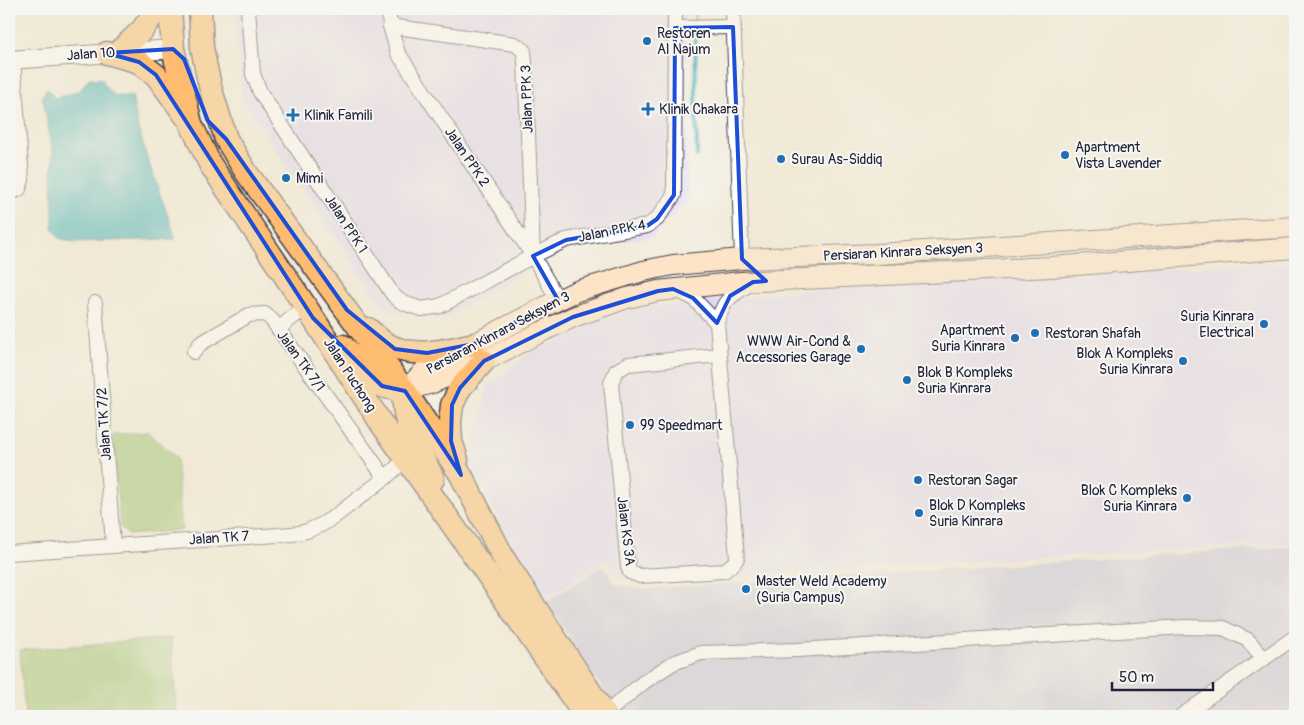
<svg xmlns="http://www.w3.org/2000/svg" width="1304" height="725" font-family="Pangolin,sans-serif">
  <rect width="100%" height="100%" fill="#f6f6f2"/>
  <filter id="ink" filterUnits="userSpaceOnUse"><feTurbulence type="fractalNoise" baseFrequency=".02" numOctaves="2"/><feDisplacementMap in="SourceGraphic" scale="10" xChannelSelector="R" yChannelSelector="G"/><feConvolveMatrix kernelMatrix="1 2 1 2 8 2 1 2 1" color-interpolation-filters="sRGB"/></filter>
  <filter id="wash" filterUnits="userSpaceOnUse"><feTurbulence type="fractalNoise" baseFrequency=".0096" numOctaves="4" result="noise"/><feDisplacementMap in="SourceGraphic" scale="20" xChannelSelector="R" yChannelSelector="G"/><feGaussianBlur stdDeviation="1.12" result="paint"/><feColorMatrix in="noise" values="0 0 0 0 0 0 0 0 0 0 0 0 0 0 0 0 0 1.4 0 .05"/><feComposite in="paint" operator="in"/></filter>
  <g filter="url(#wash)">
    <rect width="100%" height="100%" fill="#f1e9d5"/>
    <!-- built -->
    <g fill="#dfd5f5">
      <path d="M 235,9 L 685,9 L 687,199 L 652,237 L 567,249 L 442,319 L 385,310 L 242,99 Z"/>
      <path d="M 1295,262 L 1295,543 L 743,575 L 645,585 L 618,578 L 607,561 L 546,599 L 513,549 L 469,460 L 489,385 L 529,353 L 595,322 L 638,308 L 798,291 Z"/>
    </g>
    <!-- industrial -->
    <path fill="#c3c1db" d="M 1295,546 L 1295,716 L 620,716 L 546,602 L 604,565 L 615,584 L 645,589 Z"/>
    <!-- green -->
    <g fill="#9bc46f" stroke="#5e7355">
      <path d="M 148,432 L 176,458 L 182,530 L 128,535 L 120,527 L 113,435 Z"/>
      <path d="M 171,638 L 177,716 L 25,716 L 20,650 Z"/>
    </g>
    <!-- water -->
    <path fill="#41b1b9" stroke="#326a7a" d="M 89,78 L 102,79 C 109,94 115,99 132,95 C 139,145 160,191 176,239 L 74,242 L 59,238 L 53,229 L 52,179 L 53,152 L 42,95 L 47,89 L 55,98 L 70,94 L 80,90 Z"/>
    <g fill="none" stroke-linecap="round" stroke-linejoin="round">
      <!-- stream -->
      <g stroke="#41b1b9" stroke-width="4">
        <path d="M 695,9 L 695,24"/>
        <path d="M 695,31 L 697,156"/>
      </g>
    </g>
  </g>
  <g filter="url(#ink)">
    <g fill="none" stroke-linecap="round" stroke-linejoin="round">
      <defs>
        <g id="minor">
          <path d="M 248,9 L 253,74 L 260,92 L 393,295 L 400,301 L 409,305 L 422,309 L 440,306 L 533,256 L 566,240 L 647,226 L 657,219 L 674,195 L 675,9"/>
          <path d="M 388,9 L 390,26 L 398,53 L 533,256 L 558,300"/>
          <path d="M 733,9 L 742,259"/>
          <path d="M 390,26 L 515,44 L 524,51 L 525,62 L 533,256"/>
          <path d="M 675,28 L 733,27"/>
          <path d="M 9,194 L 19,189 L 22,180 L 13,59"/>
          <path d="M 676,290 L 693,298 L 717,323"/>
          <path d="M 95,303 L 113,545"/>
          <path d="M 278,329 L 306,307"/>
          <path d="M 194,352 L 200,344 L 249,315 L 265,314 L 272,320 L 385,478"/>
          <path d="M 719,355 L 628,364 L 616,371 L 611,383 L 628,567 L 630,572 L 640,576 L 724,571 L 734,563 L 737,558 L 717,323 C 724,299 730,296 750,284"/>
          <path d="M 9,553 L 293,534 L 307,531 L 321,525 L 334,517 L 385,478 L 406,459"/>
          <path d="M 605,714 L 644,682 L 673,663 L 701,653 L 797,650 L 1185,627 L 1223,628 L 1248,640 L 1264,659"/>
          <path d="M 1181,716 L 1295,637"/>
        </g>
        <path id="tertiary" d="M 9,60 L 173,49"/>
        <g id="secondary">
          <path d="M 407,390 L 432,383 L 484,361 L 541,332 L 573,317 L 627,298 L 658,291 L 741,282 L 1051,267 L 1295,248"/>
          <path d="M 405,391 L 426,369 L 558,300 L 577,291 L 607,282 L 643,271 L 673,265 L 742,259 L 877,254 L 1295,227"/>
        </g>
        <g id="primary">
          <path d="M 170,9 L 173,49 L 191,124 L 210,164 L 306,307 L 381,423 L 485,571 L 585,716"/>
          <path d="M 200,9 L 202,47 L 206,68 L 211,90 L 226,139 L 246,172 L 405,391 L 461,475 L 505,561 L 606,716"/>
          <path d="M 107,53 L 139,62 L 156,75 L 185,115"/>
          <path d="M 118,53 L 142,30 L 157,9"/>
          <path d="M 368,329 C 373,333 378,338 383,342 C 411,360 444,351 474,344"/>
          <path d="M 343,346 L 355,357 L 370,375 L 382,386 L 397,390 L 405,391"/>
          <path d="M 404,394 C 401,426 422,451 433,479"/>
          <path d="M 457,460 L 451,441 L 450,422 L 452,405 L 460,388 L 484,361"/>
        </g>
      </defs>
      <!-- minor casing -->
      <use href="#minor" stroke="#414052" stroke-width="16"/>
      <!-- tertiary casing -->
      <use href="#tertiary" stroke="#414052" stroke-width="20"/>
      <!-- secondary casing -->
      <use href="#secondary" stroke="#414052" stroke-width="22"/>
      <!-- primary casing -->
      <use href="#primary" stroke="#414052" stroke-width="25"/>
      <!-- minor -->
      <use href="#minor" stroke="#fff" stroke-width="14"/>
      <!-- tertiary -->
      <use href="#tertiary" stroke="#fff" stroke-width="18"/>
      <!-- secondary -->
      <use href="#secondary" stroke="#fee4c6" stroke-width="20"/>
      <!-- primary -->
      <use href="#primary" stroke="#fdbc70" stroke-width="22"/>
    </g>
  </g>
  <!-- marked area -->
  <path d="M0 0H1304V725H0ZM 733,27 L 742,259 L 766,281 L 753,282 L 730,296 L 717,323 L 693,298 L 673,289 L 658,291 L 573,317 L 484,361 L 460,388 L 452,405 L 451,441 L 461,475 L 405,391 L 382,386 L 313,318 L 156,75 L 139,62 L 107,53 L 173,49 L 184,59 L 208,121 L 226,139 L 347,310 L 395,349 L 427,353 L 474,344 L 558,300 L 533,256 L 566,240 L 647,226 L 657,219 L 674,195 L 675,28 Z" fill="#f1e9d5" fill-opacity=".55" fill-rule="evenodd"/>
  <path fill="none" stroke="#1d4ed8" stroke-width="4" stroke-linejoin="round" d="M 733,27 L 742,259 L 766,281 L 753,282 L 730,296 L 717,323 L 693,298 L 673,289 L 658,291 L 573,317 L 484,361 L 460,388 L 452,405 L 451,441 L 461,475 L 405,391 L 382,386 L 313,318 L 156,75 L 139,62 L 107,53 L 173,49 L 184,59 L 208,121 L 226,139 L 347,310 L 395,349 L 427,353 L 474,344 L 558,300 L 533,256 L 566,240 L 647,226 L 657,219 L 674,195 L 675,28 Z"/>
  <!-- markers -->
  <g fill="#1f6fb2" stroke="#f6f6f2" stroke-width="2">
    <circle cx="647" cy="41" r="5"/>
    <path d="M645.5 101.5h5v5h5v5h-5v5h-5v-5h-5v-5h5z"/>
    <path d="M290.5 107.5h5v5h5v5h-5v5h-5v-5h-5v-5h5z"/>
    <circle cx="1065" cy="155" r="5"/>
    <circle cx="781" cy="159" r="5"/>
    <circle cx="286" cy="178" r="5"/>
    <circle cx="1264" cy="324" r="5"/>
    <circle cx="1035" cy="333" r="5"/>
    <circle cx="1015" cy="338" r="5"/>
    <circle cx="861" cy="349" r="5"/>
    <circle cx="1183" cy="361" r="5"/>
    <circle cx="907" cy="380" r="5"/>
    <circle cx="630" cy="425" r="5"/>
    <circle cx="918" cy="480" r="5"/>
    <circle cx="1187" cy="498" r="5"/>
    <circle cx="919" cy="513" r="5"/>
    <circle cx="746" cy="589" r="5"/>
  </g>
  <g text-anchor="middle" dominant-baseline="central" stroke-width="4" stroke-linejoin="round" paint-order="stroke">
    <!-- poi labels -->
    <g font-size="14" fill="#22223b" stroke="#f6f6f2" text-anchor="start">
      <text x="657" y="33">Restoren<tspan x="657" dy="16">Al Najum</tspan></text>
      <text x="659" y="109">Klinik Chakara</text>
      <text x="304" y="115">Klinik Famili</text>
      <text x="1075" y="147">Apartment<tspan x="1075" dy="16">Vista Lavender</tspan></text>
      <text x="791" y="159">Surau As-Siddiq</text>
      <text x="296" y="178">Mimi</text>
      <text x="1254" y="316" text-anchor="end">Suria Kinrara<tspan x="1254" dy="16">Electrical</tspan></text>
      <text x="1005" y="330" text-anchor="end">Apartment<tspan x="1005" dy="16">Suria Kinrara</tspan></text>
      <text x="1045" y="333">Restoran Shafah</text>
      <text x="851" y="341" text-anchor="end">WWW Air-Cond &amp;<tspan x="851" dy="16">Accessories Garage</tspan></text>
      <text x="1173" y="353" text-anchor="end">Blok A Kompleks<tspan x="1173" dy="16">Suria Kinrara</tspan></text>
      <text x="917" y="372">Blok B Kompleks<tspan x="917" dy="16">Suria Kinrara</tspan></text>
      <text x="640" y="425">99 Speedmart</text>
      <text x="928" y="480">Restoran Sagar</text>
      <text x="1177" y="490" text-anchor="end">Blok C Kompleks<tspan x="1177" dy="16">Suria Kinrara</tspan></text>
      <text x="929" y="505">Blok D Kompleks<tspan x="929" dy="16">Suria Kinrara</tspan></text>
      <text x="756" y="581">Master Weld Academy<tspan x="756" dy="16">(Suria Campus)</tspan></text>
    </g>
    <!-- street labels -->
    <g font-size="14" fill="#22223b" stroke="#f6f6f2">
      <text transform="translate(91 54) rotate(-4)">Jalan 10</text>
      <text transform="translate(527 99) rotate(-92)">Jalan PPK 3</text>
      <text transform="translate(467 157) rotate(56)">Jalan PPK 2</text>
      <text transform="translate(346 224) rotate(57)">Jalan PPK 1</text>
      <text transform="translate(612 231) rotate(-11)">Jalan PPK 4</text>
      <text transform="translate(903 252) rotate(-3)">Persiaran Kinrara Seksyen 3</text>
      <text transform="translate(498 333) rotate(-28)">Persiaran Kinrara Seksyen 3</text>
      <text transform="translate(301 361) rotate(54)">Jalan TK 7/1</text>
      <text transform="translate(350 375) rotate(57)">Jalan Puchong</text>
      <text transform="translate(104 424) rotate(-94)">Jalan TK 7/2</text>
      <text transform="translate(626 531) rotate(83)">Jalan KS 3A</text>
      <text transform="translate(219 538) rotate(-4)">Jalan TK 7</text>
    </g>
  </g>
  <!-- margin -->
  <rect width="1304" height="725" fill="none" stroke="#f6f6f2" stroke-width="30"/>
  <!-- scale -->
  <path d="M1112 682v8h101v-8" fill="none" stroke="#22223b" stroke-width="2.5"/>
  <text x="1119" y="682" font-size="15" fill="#22223b" stroke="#f6f6f2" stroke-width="4" paint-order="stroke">50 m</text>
</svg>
